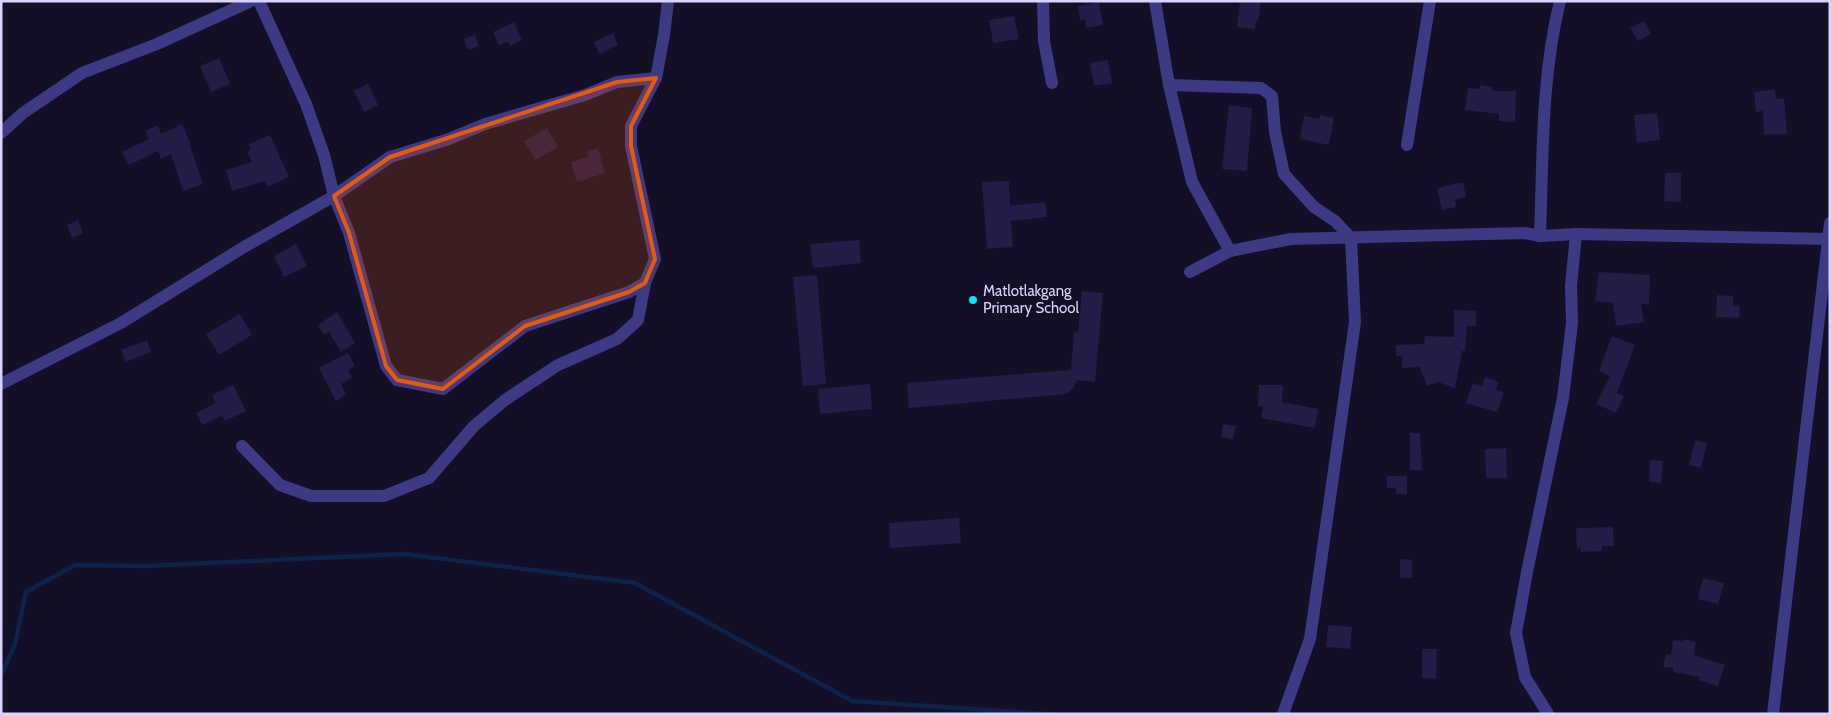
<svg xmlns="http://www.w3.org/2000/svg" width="1831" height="715" font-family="Cabin,sans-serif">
  <rect width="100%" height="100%" fill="#130f26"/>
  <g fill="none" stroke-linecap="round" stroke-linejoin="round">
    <!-- stream -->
    <path stroke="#0c2248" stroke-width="4.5" d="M 1,675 L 15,644 L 26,592 L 75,565 L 145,566 L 404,554 L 635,583 L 852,701 L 1047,714"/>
  </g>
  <!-- building -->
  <g fill="#241b47">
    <path d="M 1240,1 L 1261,1 L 1258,21 L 1256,21 L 1255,29 L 1237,27 Z"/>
    <path d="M 1099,2 L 1103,25 L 1086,28 L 1085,19 L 1080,20 L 1078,6 Z"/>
    <path d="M 1014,16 L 1019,39 L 993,43 L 989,20 Z"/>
    <path d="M 1644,21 L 1651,34 L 1638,41 L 1630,28 Z"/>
    <path d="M 514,22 L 522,40 L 510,46 L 508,41 L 499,45 L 493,32 Z"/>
    <path d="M 613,33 L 618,45 L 599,54 L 594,42 Z"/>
    <path d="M 475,35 L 479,46 L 468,50 L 464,39 Z"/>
    <path d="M 219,58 L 230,84 L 211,92 L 200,66 Z"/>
    <path d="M 1108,60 L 1112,83 L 1094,86 L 1090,63 Z"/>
    <path d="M 368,84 L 378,105 L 364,112 L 354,91 Z"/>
    <path d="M 1480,85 L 1493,87 L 1492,91 L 1516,91 L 1515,122 L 1499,121 L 1499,114 L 1465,110 L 1468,88 L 1480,89 Z"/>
    <path d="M 1775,89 L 1776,99 L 1784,98 L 1787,134 L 1764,135 L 1763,111 L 1756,112 L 1754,92 Z"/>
    <path d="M 1229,105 L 1252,108 L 1247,171 L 1222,169 Z"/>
    <path d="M 1657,113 L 1660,140 L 1637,143 L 1634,115 Z"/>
    <path d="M 1320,115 L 1334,118 L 1329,145 L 1300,139 L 1304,116 L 1319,119 Z"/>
    <path d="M 182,124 L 191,145 L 190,146 L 203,184 L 183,191 L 171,154 L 161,159 L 158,151 L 129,165 L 122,152 L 149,139 L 145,131 L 158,125 L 161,134 Z"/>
    <path d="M 547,128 L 558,147 L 535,160 L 524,141 Z"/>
    <path d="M 270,135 L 289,177 L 268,187 L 265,181 L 232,191 L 226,170 L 252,162 L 247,152 L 251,150 L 249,144 Z"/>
    <path d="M 598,148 L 605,173 L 577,182 L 571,162 L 589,157 L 587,152 Z"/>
    <path d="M 1665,173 L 1681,173 L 1681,202 L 1664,201 Z"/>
    <path d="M 1009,181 L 1010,206 L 1045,202 L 1047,217 L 1011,221 L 1013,247 L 987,249 L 982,182 Z"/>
    <path d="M 1463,182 L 1466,197 L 1455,199 L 1456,207 L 1442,210 L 1437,188 Z"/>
    <path d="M 78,220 L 83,233 L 72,238 L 67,225 Z"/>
    <path d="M 859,240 L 861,263 L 813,268 L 810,244 Z"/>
    <path d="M 296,244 L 307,266 L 284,277 L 274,256 Z"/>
    <path d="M 1599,272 L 1650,275 L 1649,305 L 1641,304 L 1644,322 L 1616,326 L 1613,303 L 1595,301 Z"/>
    <path d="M 817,275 L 826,384 L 803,386 L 793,277 Z"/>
    <path d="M 1082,291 L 1103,293 L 1095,382 L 1077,380 L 1073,389 L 1066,394 L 909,408 L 907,383 L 1071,370 L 1074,332 L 1078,333 Z"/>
    <path d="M 1717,295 L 1733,296 L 1733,306 L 1740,306 L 1739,318 L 1716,317 Z"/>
    <path d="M 1454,310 L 1476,311 L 1476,326 L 1467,326 L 1465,351 L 1462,351 L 1455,388 L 1438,382 L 1427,386 L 1420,367 L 1402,368 L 1402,356 L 1396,356 L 1396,345 L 1424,344 L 1425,336 L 1454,337 Z"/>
    <path d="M 337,312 L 355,343 L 341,352 L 329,332 L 324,335 L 318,325 Z"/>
    <path d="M 240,314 L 252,335 L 219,355 L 206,334 Z"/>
    <path d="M 1612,336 L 1635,345 L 1617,393 L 1624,396 L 1616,413 L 1596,404 L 1610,376 L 1599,371 Z"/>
    <path d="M 147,340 L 151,352 L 126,362 L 121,350 Z"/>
    <path d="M 348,353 L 355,366 L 348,370 L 352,378 L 341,384 L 346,395 L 336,401 L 319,368 Z"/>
    <path d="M 1485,377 L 1499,382 L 1496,390 L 1504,392 L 1497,412 L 1466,403 L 1473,383 L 1482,386 Z"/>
    <path d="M 870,384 L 872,409 L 820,414 L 818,389 Z"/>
    <path d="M 233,385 L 246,411 L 225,421 L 222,416 L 202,425 L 196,413 L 216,403 L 212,395 Z"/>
    <path d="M 1259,385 L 1283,385 L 1282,402 L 1318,409 L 1315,428 L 1261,418 L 1263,406 L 1258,406 Z"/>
    <path d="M 1223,424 L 1236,426 L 1233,439 L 1221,437 Z"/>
    <path d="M 1410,433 L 1420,433 L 1422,470 L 1410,470 Z"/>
    <path d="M 1695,440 L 1707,443 L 1701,468 L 1689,465 Z"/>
    <path d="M 1506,448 L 1507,478 L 1486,478 L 1485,449 Z"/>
    <path d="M 1650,460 L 1663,461 L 1661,483 L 1649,482 Z"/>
    <path d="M 1387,476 L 1407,476 L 1407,494 L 1396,494 L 1396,488 L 1387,488 Z"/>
    <path d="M 959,518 L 961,543 L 890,548 L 889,523 Z"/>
    <path d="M 1613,527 L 1614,546 L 1602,546 L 1602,551 L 1581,552 L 1581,547 L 1577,548 L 1576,528 Z"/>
    <path d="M 1400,559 L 1412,560 L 1412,578 L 1400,578 Z"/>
    <path d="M 1703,578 L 1724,583 L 1718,604 L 1698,599 Z"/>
    <path d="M 1328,625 L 1352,627 L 1350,649 L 1326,647 Z"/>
    <path d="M 1683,639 L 1696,642 L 1694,655 L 1725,665 L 1718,686 L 1699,680 L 1700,677 L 1673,672 L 1673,668 L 1663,667 L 1666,654 L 1671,655 L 1673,640 L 1683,641 Z"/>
    <path d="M 1422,649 L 1437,649 L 1436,679 L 1422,678 Z"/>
  </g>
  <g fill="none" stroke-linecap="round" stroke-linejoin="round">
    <!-- minor -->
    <g stroke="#3d3a85" stroke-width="12">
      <path d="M 259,1 L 306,104 L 324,155 L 334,196 L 349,233 L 386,366 L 397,380 L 443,389 L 525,326 L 629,292 L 645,283 L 655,259 L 631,146 L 631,126 L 656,78 L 664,35 L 668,1"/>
      <path d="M 1043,1 L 1044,41 L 1052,83"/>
      <path d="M 1155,1 L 1169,85 L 1192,182 L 1230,251"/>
      <path d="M 1169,85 L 1261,88 L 1272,96 L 1275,132 L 1284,174 L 1314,207 L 1335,221 L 1351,238 L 1355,322 L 1310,639 L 1283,714"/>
      <path d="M 1,133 L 23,113 L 82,73 L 157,44 L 251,1"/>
      <path d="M 1407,145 L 1430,1"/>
      <path d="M 1540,236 C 1543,158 1541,78 1560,1"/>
      <path d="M 1190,272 L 1230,251 L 1291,239 L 1525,233 L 1540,236 L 1576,234 L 1828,239"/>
      <path d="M 1,384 L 121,323 L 244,247 L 334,196 L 390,157 L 449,139 L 485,124 L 585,95 L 617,82 L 656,78"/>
      <path d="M 242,446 L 280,485 L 311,496 L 384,496 L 429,478 L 474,426 L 505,400 L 558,365 L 617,339 L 638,320 L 645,283"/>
      <path d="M 1548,714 L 1525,677 L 1516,633 L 1527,572 L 1563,398 L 1572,323 L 1571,286 L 1576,234"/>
      <path d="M 1773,714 L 1830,223"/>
    </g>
  </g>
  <!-- marked area -->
  <path fill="#e8590c" fill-opacity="0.2" stroke="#e8590c" stroke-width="4" stroke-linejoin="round" d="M 656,78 L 631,126 L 631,146 L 655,259 L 645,283 L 629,292 L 525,326 L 443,389 L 397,380 L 386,366 L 349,233 L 334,196 L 390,157 L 617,82 Z"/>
  <!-- markers -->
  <circle fill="#00e5ff" stroke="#130f26" stroke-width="2" cx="973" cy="300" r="5"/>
  <g text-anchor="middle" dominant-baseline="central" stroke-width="4" stroke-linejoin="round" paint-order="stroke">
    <!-- poi labels -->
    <g font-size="15" fill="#d9d4ff" stroke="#130f26" text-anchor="start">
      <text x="983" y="291">Matlotlakgang<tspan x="983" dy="17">Primary School</tspan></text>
    </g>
  </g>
  <!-- border -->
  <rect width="1831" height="715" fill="none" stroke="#d9d4ff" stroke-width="5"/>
</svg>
